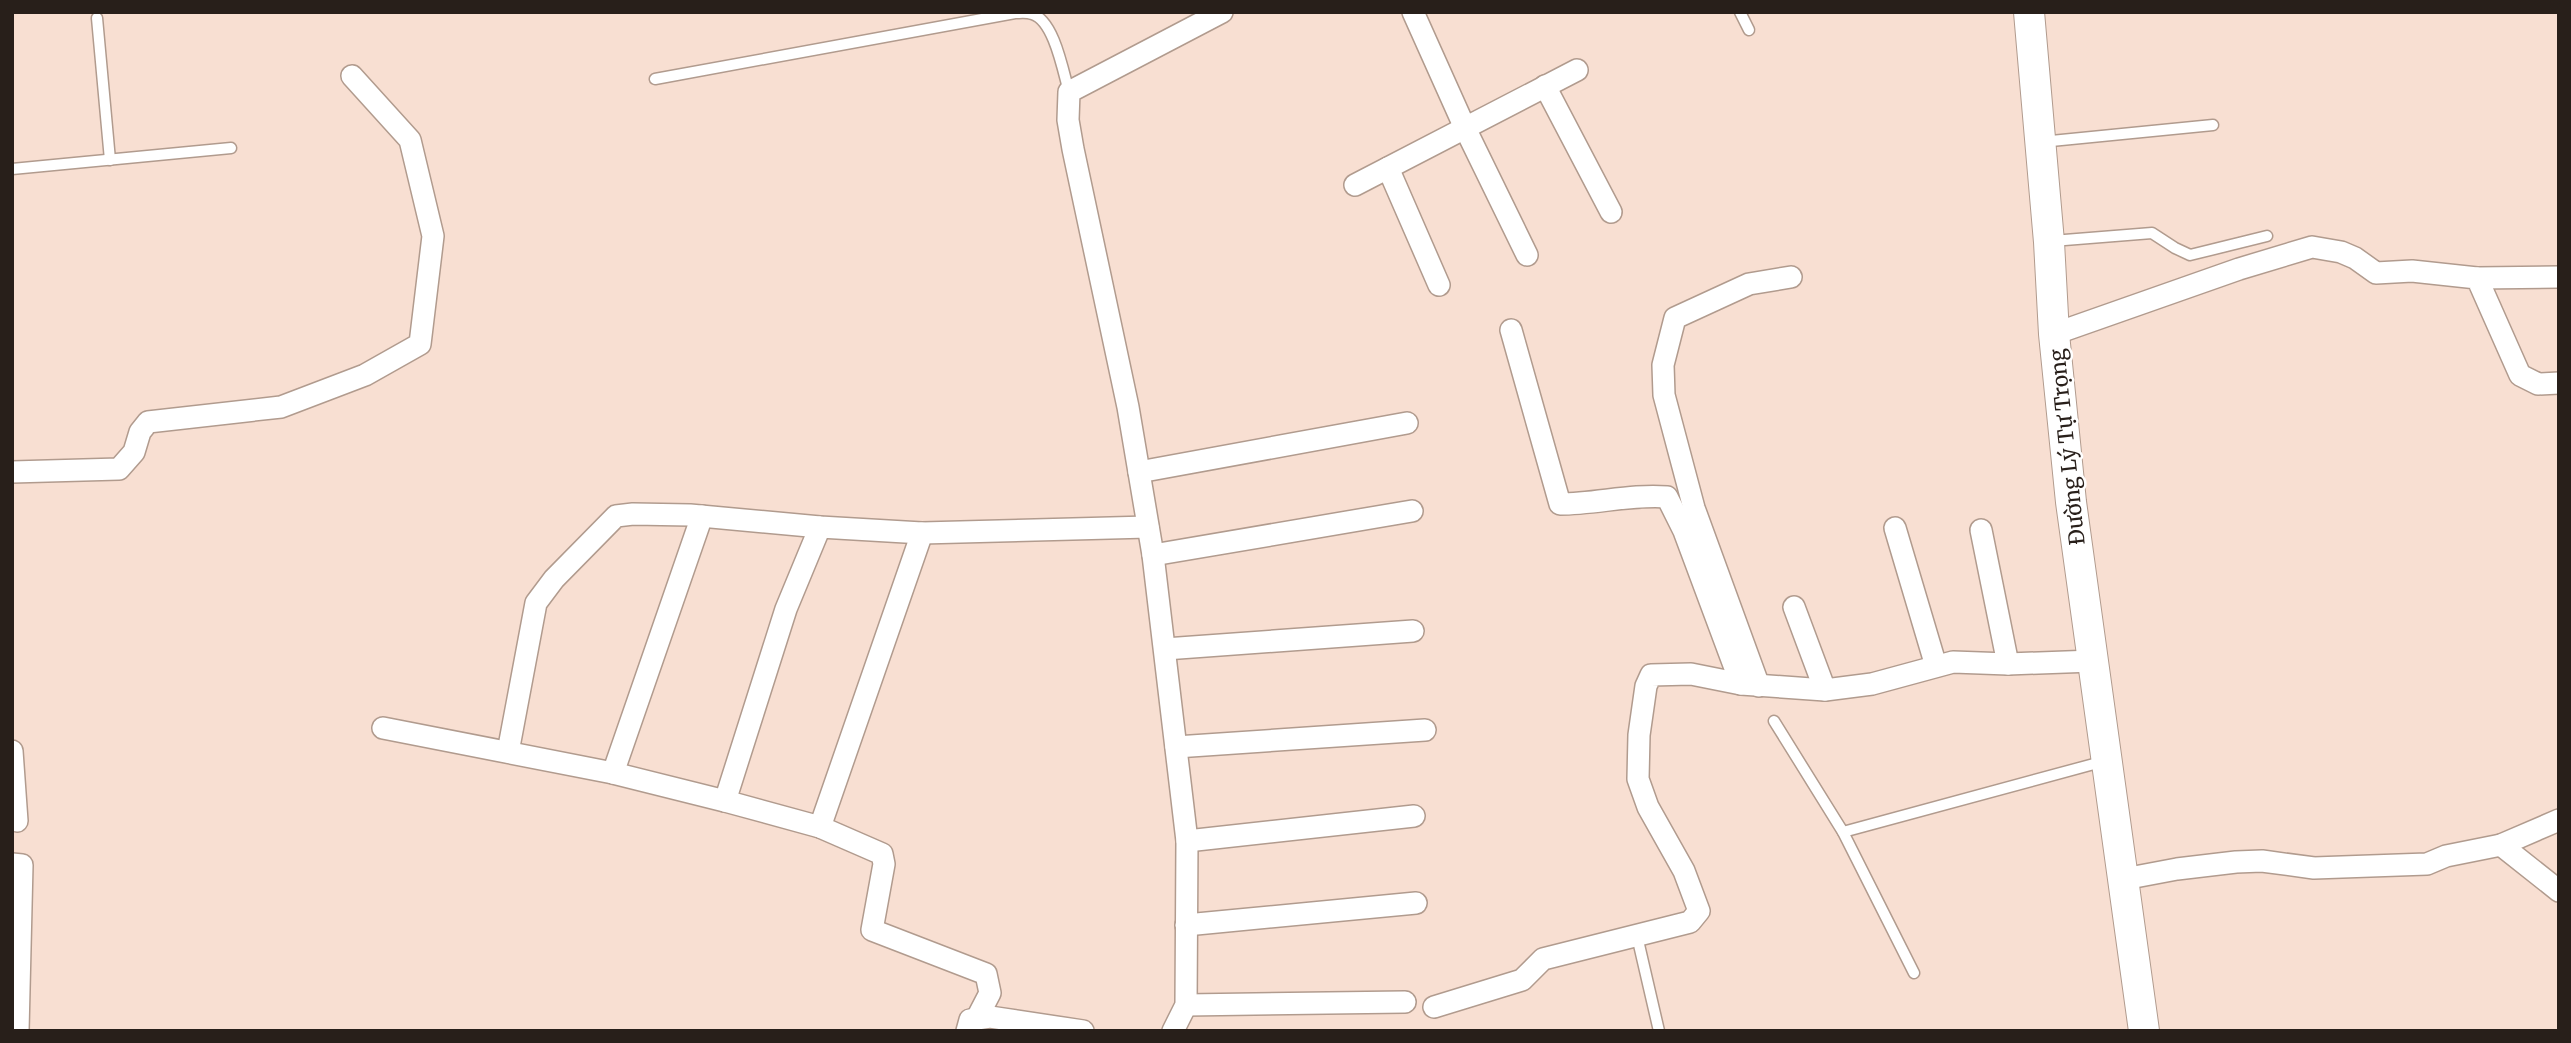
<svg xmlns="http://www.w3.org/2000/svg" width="2571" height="1043" font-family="Merriweather,serif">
  <rect width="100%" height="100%" fill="#f8dfd2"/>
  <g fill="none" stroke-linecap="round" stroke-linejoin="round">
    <defs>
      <g id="service">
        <path d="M 1740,12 L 1749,30"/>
        <path d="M 97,18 L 110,160"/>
        <path d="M 655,79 L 1015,13 C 1020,13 1027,12 1032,14 C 1054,20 1063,71 1069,92"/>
        <path d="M 2041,142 L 2213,125"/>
        <path d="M 12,169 L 231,148"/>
        <path d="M 2052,241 L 2152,233 L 2175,248 L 2190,255 L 2267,236"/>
        <path d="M 1774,721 L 1843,832 L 1914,973"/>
        <path d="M 1843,832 L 2105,761"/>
        <path d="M 1637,936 L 1659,1031"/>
      </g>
      <g id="minor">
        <path d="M 1413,12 L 1465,128 L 1527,255"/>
        <path d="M 1545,86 L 1611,212"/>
        <path d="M 1388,168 L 1439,285"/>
        <path d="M 1355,185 L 1577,70"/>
        <path d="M 2477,278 L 2559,277"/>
        <path d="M 1511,330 L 1560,504 C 1596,504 1631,494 1667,497 L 1684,531 L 1741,684"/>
        <path d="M 2054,334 L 2239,269 L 2312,247 L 2341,252 L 2355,258 L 2376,273 L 2412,271 L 2477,278 L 2520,375 L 2538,384 L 2559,383"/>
        <path d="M 12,472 L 119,469 L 134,452 L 140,432 L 148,422 L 281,407 L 365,375 L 420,344 L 433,236 L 410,140 L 352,76"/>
        <path d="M 1139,472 L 1407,423"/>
        <path d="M 820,527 L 786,609 L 725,801 L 820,827 L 882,854 L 884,864 L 872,930 L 986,974 L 990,993 L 977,1018"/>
        <path d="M 1895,528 L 1936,666"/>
        <path d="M 1981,530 L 2008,664"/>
        <path d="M 1153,555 L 1412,511"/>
        <path d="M 1794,607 L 1825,690"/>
        <path d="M 1165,649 L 1413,631"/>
        <path d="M 1759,686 L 1694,508 L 1664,395 L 1663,365 L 1675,318 L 1749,284 L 1791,277"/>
        <path d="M 383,728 L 613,773 L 725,801"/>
        <path d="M 1176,747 L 1425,730"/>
        <path d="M 12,751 L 17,821"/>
        <path d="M 508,752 L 536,603 L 554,579 L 616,516 L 633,514 L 690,515 L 820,527 L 922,533 L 1148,527"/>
        <path d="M 613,773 L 702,516"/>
        <path d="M 820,827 L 922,533"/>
        <path d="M 1187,841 L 1414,816"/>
        <path d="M 2501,845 L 2559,891"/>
        <path d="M 12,864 L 22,865 L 18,1031"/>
        <path d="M 2124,879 L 2177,869 L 2236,862 L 2262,861 L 2314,868 L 2427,864 L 2446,856 L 2501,845 L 2559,820"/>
        <path d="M 1186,925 L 1416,903"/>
        <path d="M 1186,1005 L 1405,1002"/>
        <path d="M 1434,1007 L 1522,980 L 1543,959 L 1690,922 L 1699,911 L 1684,871 L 1648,807 L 1638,779 L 1639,735 L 1646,686 L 1651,675 L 1691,674 L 1741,684 L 1825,690 L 1872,684 L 1953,662 L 2008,664 L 2093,661"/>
        <path d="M 967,1031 L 970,1020 L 990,1017 L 1083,1031"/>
        <path d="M 1173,1031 L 1186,1005 L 1187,841 L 1153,555 L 1128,407 L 1073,149 L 1068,120 L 1069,92 L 1222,12"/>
      </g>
      <path id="secondary" d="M 2029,12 L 2049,242 L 2054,334 L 2071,502 L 2144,1031"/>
    </defs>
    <!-- service casing -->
    <use href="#service" stroke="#b19b8e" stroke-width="13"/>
    <!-- minor casing -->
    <use href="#minor" stroke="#b19b8e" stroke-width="24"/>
    <!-- secondary casing -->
    <use href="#secondary" stroke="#b19b8e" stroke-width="32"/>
    <!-- service -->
    <use href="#service" stroke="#fff" stroke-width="10"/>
    <!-- minor -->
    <use href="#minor" stroke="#fff" stroke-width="21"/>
    <!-- secondary -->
    <use href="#secondary" stroke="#fff" stroke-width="30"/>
  </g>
  <g text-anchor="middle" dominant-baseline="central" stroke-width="5" stroke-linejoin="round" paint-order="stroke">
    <!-- street labels -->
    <g font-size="21" fill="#281f1a" stroke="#fff">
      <text transform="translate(2067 447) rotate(-96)">Đường Lý Tự Trọng</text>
    </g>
  </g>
  <!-- border -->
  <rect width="2571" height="1043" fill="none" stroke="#281f1a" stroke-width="28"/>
</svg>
